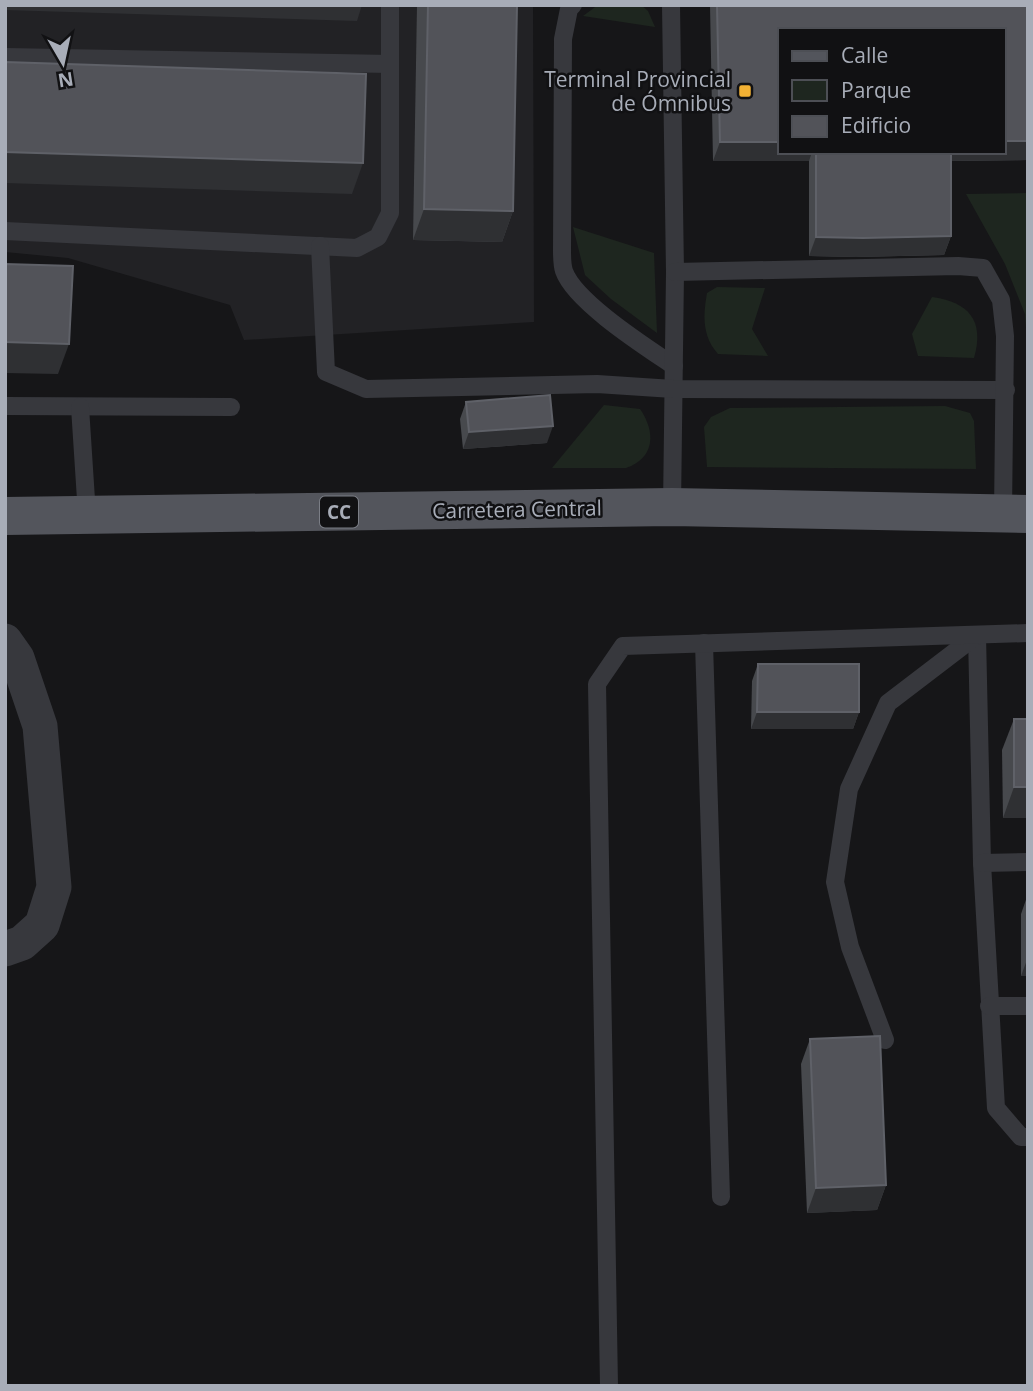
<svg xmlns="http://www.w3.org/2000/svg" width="1033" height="1391" font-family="'Open Sans',sans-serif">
  <rect width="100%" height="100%" fill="#161618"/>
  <!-- built -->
  <path fill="#222225" d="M 5,5 L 533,5 L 534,322 L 244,340 L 230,305 L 68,258 L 5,252 Z"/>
  <!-- green -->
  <g fill="#1e261f">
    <path d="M 598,5 L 641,5 L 648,11 L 655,27 L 583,16 Z"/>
    <path d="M 1028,193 L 1028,355 L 1025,314 L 1005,264 L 966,194 Z"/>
    <path d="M 573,227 L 654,253 L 657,333 L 611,299 L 585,275 Z"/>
    <path d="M 717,287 L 765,288 L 752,329 L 768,356 L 718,354 C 702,336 703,316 707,293 Z"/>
    <path d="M 932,297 C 968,302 985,320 974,358 L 918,356 L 912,334 Z"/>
    <path d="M 604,405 L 640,409 C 656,432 655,458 626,468 L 552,468 Z"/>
    <path d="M 945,406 L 970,413 L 974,421 L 976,469 L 707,467 L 704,427 L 711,417 L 730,408 Z"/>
  </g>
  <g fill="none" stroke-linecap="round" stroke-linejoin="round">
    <!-- service -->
    <g stroke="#37383d" stroke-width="18">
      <path d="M 573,5 L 569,9 L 563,39 L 562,250 C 562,256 562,265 564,271 C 575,302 646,347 674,366"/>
      <path d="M 671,5 L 675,272 L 672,507"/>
      <path d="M 5,57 L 390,64"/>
      <path d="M 5,231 L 357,248 L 378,237 L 390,213 L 390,5"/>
      <path d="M 320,246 L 326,372 L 366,389 L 597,384 L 673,389 L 1006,390"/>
      <path d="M 675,272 L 958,266 L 983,268 L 1001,300 L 1005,336 L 1003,513"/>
      <path d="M 5,406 L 231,407"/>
      <path d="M 80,407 L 87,515"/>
      <path d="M 977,635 L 982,863 L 996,1108 L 1021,1137 L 1028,1137"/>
      <path d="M 704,643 L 721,1197"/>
      <path d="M 982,863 L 1028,862"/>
      <path d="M 989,1006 L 1028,1006"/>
      <path d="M 885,1040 L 850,947 L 835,882 L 849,789 L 888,703 L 977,635"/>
      <path d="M 609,1386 L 597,684 L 623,646 L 1028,633"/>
    </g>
    <!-- minor -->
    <path stroke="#37383d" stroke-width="35" d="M 5,641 L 17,658 L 40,726 L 54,887 L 42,925 L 22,943 L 5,949"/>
    <!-- primary -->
    <path stroke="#53555c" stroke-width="38" d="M 5,516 L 672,507 L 1028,514"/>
  </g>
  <!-- wall -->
  <g fill="#47494d" fill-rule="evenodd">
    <path d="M 417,5 L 517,5 L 513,211 L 502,242 L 413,240 Z"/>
    <path d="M 710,5 L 1028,5 L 1028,160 L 951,161 L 951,236 L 944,255 L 856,257 L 809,256 L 809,161 L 713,161 ZM 1003,30 L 1003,152 L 779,152 Z"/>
    <path d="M 466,402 L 547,443 L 463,449 L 460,419 Z"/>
    <path d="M 758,664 L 859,712 L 853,729 L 751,729 L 752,681 Z"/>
    <path d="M 1014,719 L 1028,818 L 1003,818 L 1002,750 Z"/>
    <path d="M 1028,894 L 1028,976 L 1021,976 L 1021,914 Z"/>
    <path d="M 810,1039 L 886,1185 L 877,1210 L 807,1213 L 801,1064 Z"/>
    <path d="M 1028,1158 L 1028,1240 L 1026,1240 L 1026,1162 Z"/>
  </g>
  <!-- shaded-wall -->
  <g fill="#2f3033">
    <path d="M 5,5 L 362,5 L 357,21 L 5,10 Z"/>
    <path d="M 1003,141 L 1028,141 L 1028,160 L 944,161 L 947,152 L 1003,152 Z"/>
    <path d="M 720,142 L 779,142 L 779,152 L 812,152 L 809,161 L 713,161 Z"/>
    <path d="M 5,152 L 363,163 L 352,194 L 5,183 Z"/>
    <path d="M 424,209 L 513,211 L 502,242 L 413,240 Z"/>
    <path d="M 951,236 L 944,255 L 856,257 L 809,256 L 816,237 Z"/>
    <path d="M 5,342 L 69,344 L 58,374 L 5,373 Z"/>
    <path d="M 553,426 L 547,443 L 463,449 L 469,432 Z"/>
    <path d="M 757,712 L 859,712 L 853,729 L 751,729 Z"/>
    <path d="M 1014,787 L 1028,787 L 1028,818 L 1003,818 Z"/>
    <path d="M 1028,957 L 1028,976 L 1021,976 Z"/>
    <path d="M 886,1185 L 877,1210 L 807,1213 L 816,1188 Z"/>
  </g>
  <!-- building -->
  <g fill="#525359" stroke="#5f6168" stroke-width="2">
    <path d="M 428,5 L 517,5 L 513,211 L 424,209 Z"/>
    <path d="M 717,5 L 1028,5 L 1028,141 L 1003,141 L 1003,30 L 779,30 L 779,142 L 720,142 Z"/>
    <path d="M 5,62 L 366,74 L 363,163 L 5,152 Z"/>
    <path d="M 816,152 L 951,152 L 951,236 L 863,238 L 816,237 Z"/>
    <path d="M 5,264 L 73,266 L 69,344 L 5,342 Z"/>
    <path d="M 550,395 L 553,426 L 469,432 L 466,402 Z"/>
    <path d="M 758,664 L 859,664 L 859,712 L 757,712 Z"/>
    <rect x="1014" y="719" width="14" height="68"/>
    <path d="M 880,1036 L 886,1185 L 816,1188 L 810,1039 Z"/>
  </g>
  <!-- markers -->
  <rect fill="#f2b134" stroke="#111113" stroke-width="2.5" x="738" y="84" width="14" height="14" rx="3.5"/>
  <g text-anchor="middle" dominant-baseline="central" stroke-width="5" stroke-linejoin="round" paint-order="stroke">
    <!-- shield labels -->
    <rect fill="#111113" stroke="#7b7e86" stroke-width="2" x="320" y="496.5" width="38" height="31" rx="5"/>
    <g font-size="19" font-weight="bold" fill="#a8adb8">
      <text x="339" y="512">CC</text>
    </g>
    <!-- poi labels -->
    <g font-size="21" fill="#a8adb8" stroke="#111113" text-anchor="end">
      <text x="731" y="79">Terminal Provincial<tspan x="731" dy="24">de Ómnibus</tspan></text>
    </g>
    <!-- street labels -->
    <g font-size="21" fill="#a8adb8" stroke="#111113">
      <text transform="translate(517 509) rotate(-1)">Carretera Central</text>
    </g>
  </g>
  <!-- border -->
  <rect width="1033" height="1391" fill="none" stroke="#a8adb8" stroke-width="14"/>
  <!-- legend -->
  <rect x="778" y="28" width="228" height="126" fill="#111113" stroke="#4d4f55" stroke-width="2"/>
  <rect x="792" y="51" width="35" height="10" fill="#53555c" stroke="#4d4f55" stroke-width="2"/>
  <text x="841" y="63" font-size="21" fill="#a8adb8">Calle</text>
  <rect x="792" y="80" width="35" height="21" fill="#1e261f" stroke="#4d4f55" stroke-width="2"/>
  <text x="841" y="98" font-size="21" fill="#a8adb8">Parque</text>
  <rect x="792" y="116" width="35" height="21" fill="#525359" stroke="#4d4f55" stroke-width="2"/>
  <text x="841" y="133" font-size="21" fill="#a8adb8">Edificio</text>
  <!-- north arrow -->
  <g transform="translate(63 63) rotate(171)" stroke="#111113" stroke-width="5" paint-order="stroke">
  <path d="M0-5L12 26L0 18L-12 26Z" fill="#a8adb8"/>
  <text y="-10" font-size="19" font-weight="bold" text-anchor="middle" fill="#a8adb8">N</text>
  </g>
</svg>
